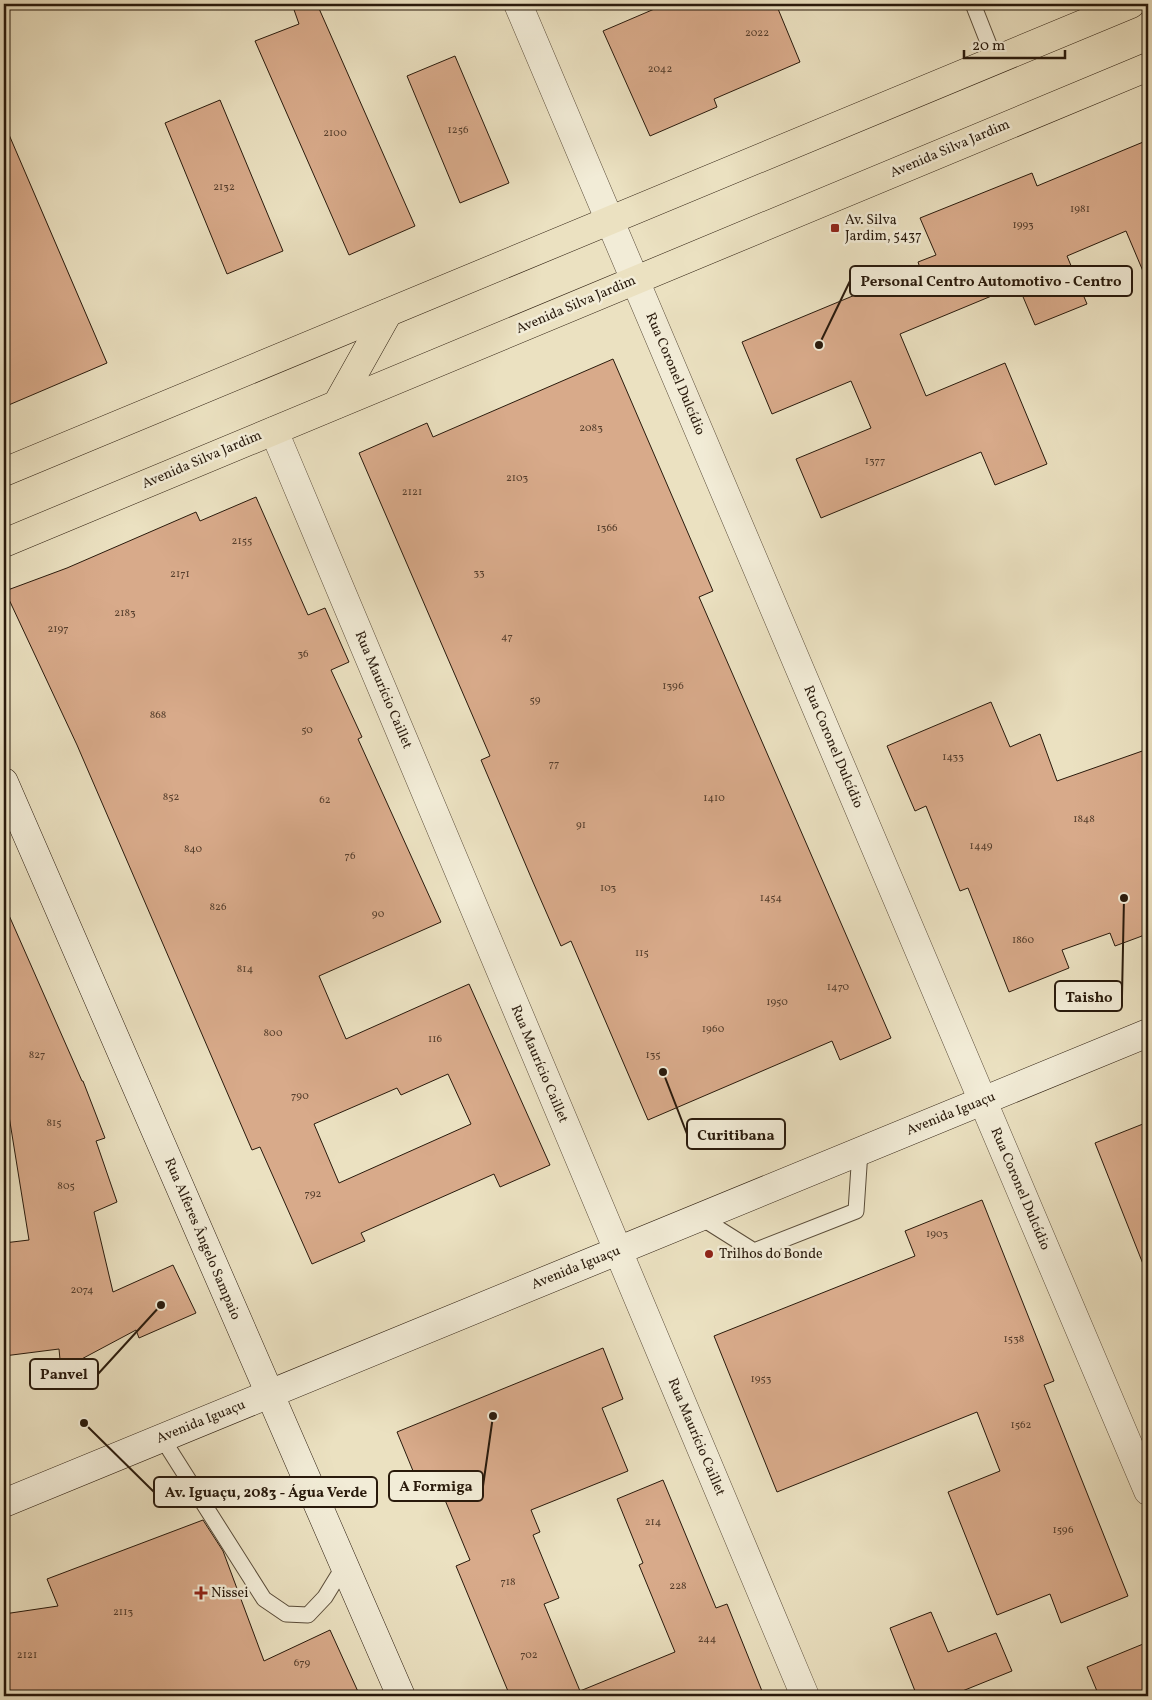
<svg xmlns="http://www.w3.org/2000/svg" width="1152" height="1700" font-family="Vollkorn,serif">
  <rect width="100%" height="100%" fill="#ebe1c1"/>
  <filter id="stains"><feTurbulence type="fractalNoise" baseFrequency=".004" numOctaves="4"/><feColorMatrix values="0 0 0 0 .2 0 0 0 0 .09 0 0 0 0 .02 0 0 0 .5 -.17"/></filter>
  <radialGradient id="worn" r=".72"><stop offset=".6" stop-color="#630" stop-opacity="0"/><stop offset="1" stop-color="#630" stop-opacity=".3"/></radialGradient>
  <!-- building -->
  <g fill="#d8aa8a" stroke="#291a0c" fill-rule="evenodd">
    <path d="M 292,4 L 317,4 L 415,226 L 349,255 L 255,41 L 299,24 Z"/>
    <path d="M 666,4 L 776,4 L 800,62 L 714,99 L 717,107 L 650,136 L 603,31 Z"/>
    <path d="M 455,56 L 509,183 L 460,203 L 407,76 Z"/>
    <path d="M 220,100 L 283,251 L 227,274 L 165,123 Z"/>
    <path d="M 4,123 L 107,363 L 4,407 Z"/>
    <path d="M 1148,140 L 1148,283 L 1126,231 L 1067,256 L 1087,304 L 1035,325 L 1018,285 L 900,334 L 926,396 L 1005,363 L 1047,464 L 995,485 L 981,452 L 821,518 L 796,459 L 871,428 L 851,381 L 772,414 L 742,342 L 920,268 L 918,262 L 936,255 L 920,218 L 1032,173 L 1037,186 Z"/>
    <path d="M 613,359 L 713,591 L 699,597 L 891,1038 L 840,1060 L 832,1041 L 648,1120 L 571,941 L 561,946 L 533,882 L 481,760 L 490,756 L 359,453 L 427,423 L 433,437 Z"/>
    <path d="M 256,497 L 308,615 L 325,608 L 349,662 L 331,670 L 362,737 L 358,739 L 441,922 L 319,976 L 346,1039 L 469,984 L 550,1165 L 500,1187 L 494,1174 L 361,1233 L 365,1241 L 312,1264 L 260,1147 L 252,1150 L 77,745 L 5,591 L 67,568 L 196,512 L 200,521 ZM 448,1074 L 471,1124 L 339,1183 L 314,1124 L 397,1088 L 401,1095 Z"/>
    <path d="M 991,702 L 1010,747 L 1040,734 L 1057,781 L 1148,749 L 1148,925 L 1142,936 L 1115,946 L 1110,933 L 1062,950 L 1069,968 L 1009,992 L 968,888 L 960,891 L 926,806 L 915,811 L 887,746 Z"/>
    <path d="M 4,904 L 82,1081 L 83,1081 L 105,1138 L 96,1141 L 117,1202 L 94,1212 L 113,1292 L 173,1265 L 196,1313 L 139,1338 L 136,1330 L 61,1370 L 59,1349 L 4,1356 L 4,1243 L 29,1240 L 4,1085 Z"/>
    <path d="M 1148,1122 L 1148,1273 L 1147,1274 L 1095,1143 Z"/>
    <path d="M 982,1200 L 1054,1381 L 1044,1385 L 1128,1596 L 1061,1623 L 1050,1594 L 997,1615 L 948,1492 L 1000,1471 L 977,1412 L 777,1492 L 714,1336 L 915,1256 L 905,1231 Z"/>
    <path d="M 603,1348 L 623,1399 L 602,1408 L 628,1471 L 531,1510 L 540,1532 L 533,1535 L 559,1598 L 544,1604 L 580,1691 L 675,1652 L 639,1565 L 643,1563 L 617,1499 L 663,1480 L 716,1608 L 727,1604 L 764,1696 L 510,1696 L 456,1566 L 470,1560 L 435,1476 L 418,1483 L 397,1432 Z"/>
    <path d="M 203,1520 L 223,1551 L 264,1661 L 330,1630 L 360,1696 L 4,1696 L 4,1614 L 58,1606 L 47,1579 Z"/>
    <path d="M 931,1612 L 948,1652 L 996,1633 L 1012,1671 L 950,1696 L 917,1696 L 890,1628 Z"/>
    <path d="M 1148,1642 L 1148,1696 L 1099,1696 L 1087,1667 Z"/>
  </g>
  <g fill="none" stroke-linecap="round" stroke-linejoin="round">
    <defs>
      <g id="service">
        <path d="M 973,4 L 995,60"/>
        <path d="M 700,1217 L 754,1251 L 856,1211 L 860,1151"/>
        <path d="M 162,1438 L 264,1599 L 286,1614 L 308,1615 L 325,1597 L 344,1566"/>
      </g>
      <path id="minor" d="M 274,431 L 805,1696"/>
      <path id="tertiary" d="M 518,4 L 1148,1491"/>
      <g id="secondary">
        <path d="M 4,782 L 401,1696"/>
        <path d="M 4,1503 L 1148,1033"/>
      </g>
      <g id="primary">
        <path d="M 337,404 L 388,313"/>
        <path d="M 4,472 L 1131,4"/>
        <path d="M 4,543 L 1148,67"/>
      </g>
    </defs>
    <!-- service casing -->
    <use href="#service" stroke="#5a4c39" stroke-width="17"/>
    <!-- minor casing -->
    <use href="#minor" stroke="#5a4c39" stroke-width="29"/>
    <!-- tertiary casing -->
    <use href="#tertiary" stroke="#5a4c39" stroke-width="29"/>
    <!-- secondary casing -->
    <use href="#secondary" stroke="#291a0c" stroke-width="29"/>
    <!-- primary casing -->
    <use href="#primary" stroke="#291a0c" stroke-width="29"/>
    <!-- service -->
    <use href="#service" stroke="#f2ecd7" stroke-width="15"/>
    <!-- minor -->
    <use href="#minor" stroke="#f2ecd7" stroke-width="28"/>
    <!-- tertiary -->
    <use href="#tertiary" stroke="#f2ecd7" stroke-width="28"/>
    <!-- secondary -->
    <use href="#secondary" stroke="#f2ecd7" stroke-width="28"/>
    <!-- primary -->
    <use href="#primary" stroke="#ebe1c1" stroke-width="28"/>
  </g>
  <!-- markers -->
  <g fill="#8f2418" stroke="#f2ecd7" stroke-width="2">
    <rect x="830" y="223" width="10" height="10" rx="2.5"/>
    <circle cx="709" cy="1254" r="5"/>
    <path d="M198.5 1585.5h5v5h5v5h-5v5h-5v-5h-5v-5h5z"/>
  </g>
  <g text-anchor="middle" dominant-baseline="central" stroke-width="5" stroke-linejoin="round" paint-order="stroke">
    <!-- number labels -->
    <g font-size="11" fill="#553e2c">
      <text x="757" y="33">2022</text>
      <text x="660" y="69">2042</text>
      <text x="458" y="130">1256</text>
      <text x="335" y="133">2100</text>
      <text x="224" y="187">2132</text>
      <text x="1080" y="209">1981</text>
      <text x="1023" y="225">1993</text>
      <text x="591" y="428">2083</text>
      <text x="875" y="461">1377</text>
      <text x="517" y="478">2103</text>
      <text x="412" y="492">2121</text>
      <text x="607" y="528">1366</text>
      <text x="242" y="541">2155</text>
      <text x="479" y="573">33</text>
      <text x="180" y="574">2171</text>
      <text x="125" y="613">2183</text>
      <text x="58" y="629">2197</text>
      <text x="507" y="637">47</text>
      <text x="303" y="654">36</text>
      <text x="673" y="686">1396</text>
      <text x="535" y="700">59</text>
      <text x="158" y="715">868</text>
      <text x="307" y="730">50</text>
      <text x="953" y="757">1433</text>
      <text x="554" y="764">77</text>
      <text x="171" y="797">852</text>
      <text x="714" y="798">1410</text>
      <text x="325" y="800">62</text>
      <text x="1084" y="819">1848</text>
      <text x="581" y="825">91</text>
      <text x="981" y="846">1449</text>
      <text x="193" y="849">840</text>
      <text x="350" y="856">76</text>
      <text x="608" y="888">103</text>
      <text x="771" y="898">1454</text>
      <text x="218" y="907">826</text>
      <text x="378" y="914">90</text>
      <text x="1023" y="940">1860</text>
      <text x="642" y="953">115</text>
      <text x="245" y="969">814</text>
      <text x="838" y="987">1470</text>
      <text x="777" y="1002">1950</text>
      <text x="713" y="1029">1960</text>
      <text x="273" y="1033">800</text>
      <text x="435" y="1039">116</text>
      <text x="37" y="1055">827</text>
      <text x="653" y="1055">135</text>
      <text x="300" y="1096">790</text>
      <text x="54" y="1123">815</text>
      <text x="66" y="1186">805</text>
      <text x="313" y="1194">792</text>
      <text x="937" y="1234">1903</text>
      <text x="82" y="1290">2074</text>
      <text x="1014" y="1339">1538</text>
      <text x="761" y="1379">1953</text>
      <text x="1021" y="1425">1562</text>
      <text x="653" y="1522">214</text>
      <text x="1063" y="1530">1596</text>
      <text x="508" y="1582">718</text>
      <text x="678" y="1586">228</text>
      <text x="123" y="1612">2113</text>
      <text x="707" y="1639">244</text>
      <text x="27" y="1655">2121</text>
      <text x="529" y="1655">702</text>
      <text x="302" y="1663">679</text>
    </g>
    <!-- street labels -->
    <g font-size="14" fill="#291a0c" stroke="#f2ecd7">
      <text transform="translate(950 149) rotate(-23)">Avenida Silva Jardim</text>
      <text transform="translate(576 305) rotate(-23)">Avenida Silva Jardim</text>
      <text transform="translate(675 374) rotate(67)">Rua Coronel Dulcídio</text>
      <text transform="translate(202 460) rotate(-23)">Avenida Silva Jardim</text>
      <text transform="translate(383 690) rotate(67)">Rua Maurício Caillet</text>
      <text transform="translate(833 747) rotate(67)">Rua Coronel Dulcídio</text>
      <text transform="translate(539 1064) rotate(67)">Rua Maurício Caillet</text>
      <text transform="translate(951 1114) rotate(-22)">Avenida Iguaçu</text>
      <text transform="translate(1020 1189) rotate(67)">Rua Coronel Dulcídio</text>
      <text transform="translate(202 1239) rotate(67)">Rua Alferes Ângelo Sampaio</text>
      <text transform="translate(576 1268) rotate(-22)">Avenida Iguaçu</text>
      <text transform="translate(201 1422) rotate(-22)">Avenida Iguaçu</text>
      <text transform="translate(696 1437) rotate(67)">Rua Maurício Caillet</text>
    </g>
    <!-- poi labels -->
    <g font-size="14" fill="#291a0c" stroke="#f2ecd7" text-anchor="start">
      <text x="845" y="220">Av. Silva<tspan x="845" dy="16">Jardim, 5437</tspan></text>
      <text x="719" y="1254">Trilhos do Bonde</text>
      <text x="211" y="1593">Nissei</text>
    </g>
  </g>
  <!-- callouts -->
  <path fill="none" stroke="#291a0c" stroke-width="2" d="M819 345L850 281M1124 898L1122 996M663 1072L687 1134M161 1305L98 1374M493 1416L483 1486M84 1423L154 1492"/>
  <g fill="#291a0c" stroke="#f2ecd7" stroke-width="2">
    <circle cx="819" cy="345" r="5"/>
    <circle cx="1124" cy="898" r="5"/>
    <circle cx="663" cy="1072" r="5"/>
    <circle cx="161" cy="1305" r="5"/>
    <circle cx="493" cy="1416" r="5"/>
    <circle cx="84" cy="1423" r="5"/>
  </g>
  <g fill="#f2ecd7" stroke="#291a0c" stroke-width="2">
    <rect x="850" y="266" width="282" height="30" rx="5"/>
    <rect x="1055" y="981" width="67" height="30" rx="5"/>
    <rect x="687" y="1119" width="98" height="30" rx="5"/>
    <rect x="30" y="1359" width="68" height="30" rx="5"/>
    <rect x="389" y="1471" width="94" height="30" rx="5"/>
    <rect x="154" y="1477" width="223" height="30" rx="5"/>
  </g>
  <g font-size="15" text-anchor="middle" font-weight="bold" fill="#291a0c">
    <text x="991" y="286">Personal Centro Automotivo - Centro</text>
    <text x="1089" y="1002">Taisho</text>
    <text x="736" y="1140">Curitibana</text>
    <text x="64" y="1379">Panvel</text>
    <text x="436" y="1491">A Formiga</text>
    <text x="266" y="1497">Av. Iguaçu, 2083 - Água Verde</text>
  </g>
  <!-- margin -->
  <rect width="1152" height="1700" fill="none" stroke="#ebe1c1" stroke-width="20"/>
  <rect x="5" y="5" width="1142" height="1690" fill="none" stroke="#291a0c" stroke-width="2.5"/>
  <rect x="10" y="10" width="1132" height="1680" fill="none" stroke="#291a0c"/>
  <!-- scale -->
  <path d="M964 50v8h101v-8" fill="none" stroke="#291a0c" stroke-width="2.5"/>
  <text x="972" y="50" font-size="15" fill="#291a0c" stroke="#f2ecd7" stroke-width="4" paint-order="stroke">20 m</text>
  <rect width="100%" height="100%" filter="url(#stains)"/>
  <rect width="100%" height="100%" fill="url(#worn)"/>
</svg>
